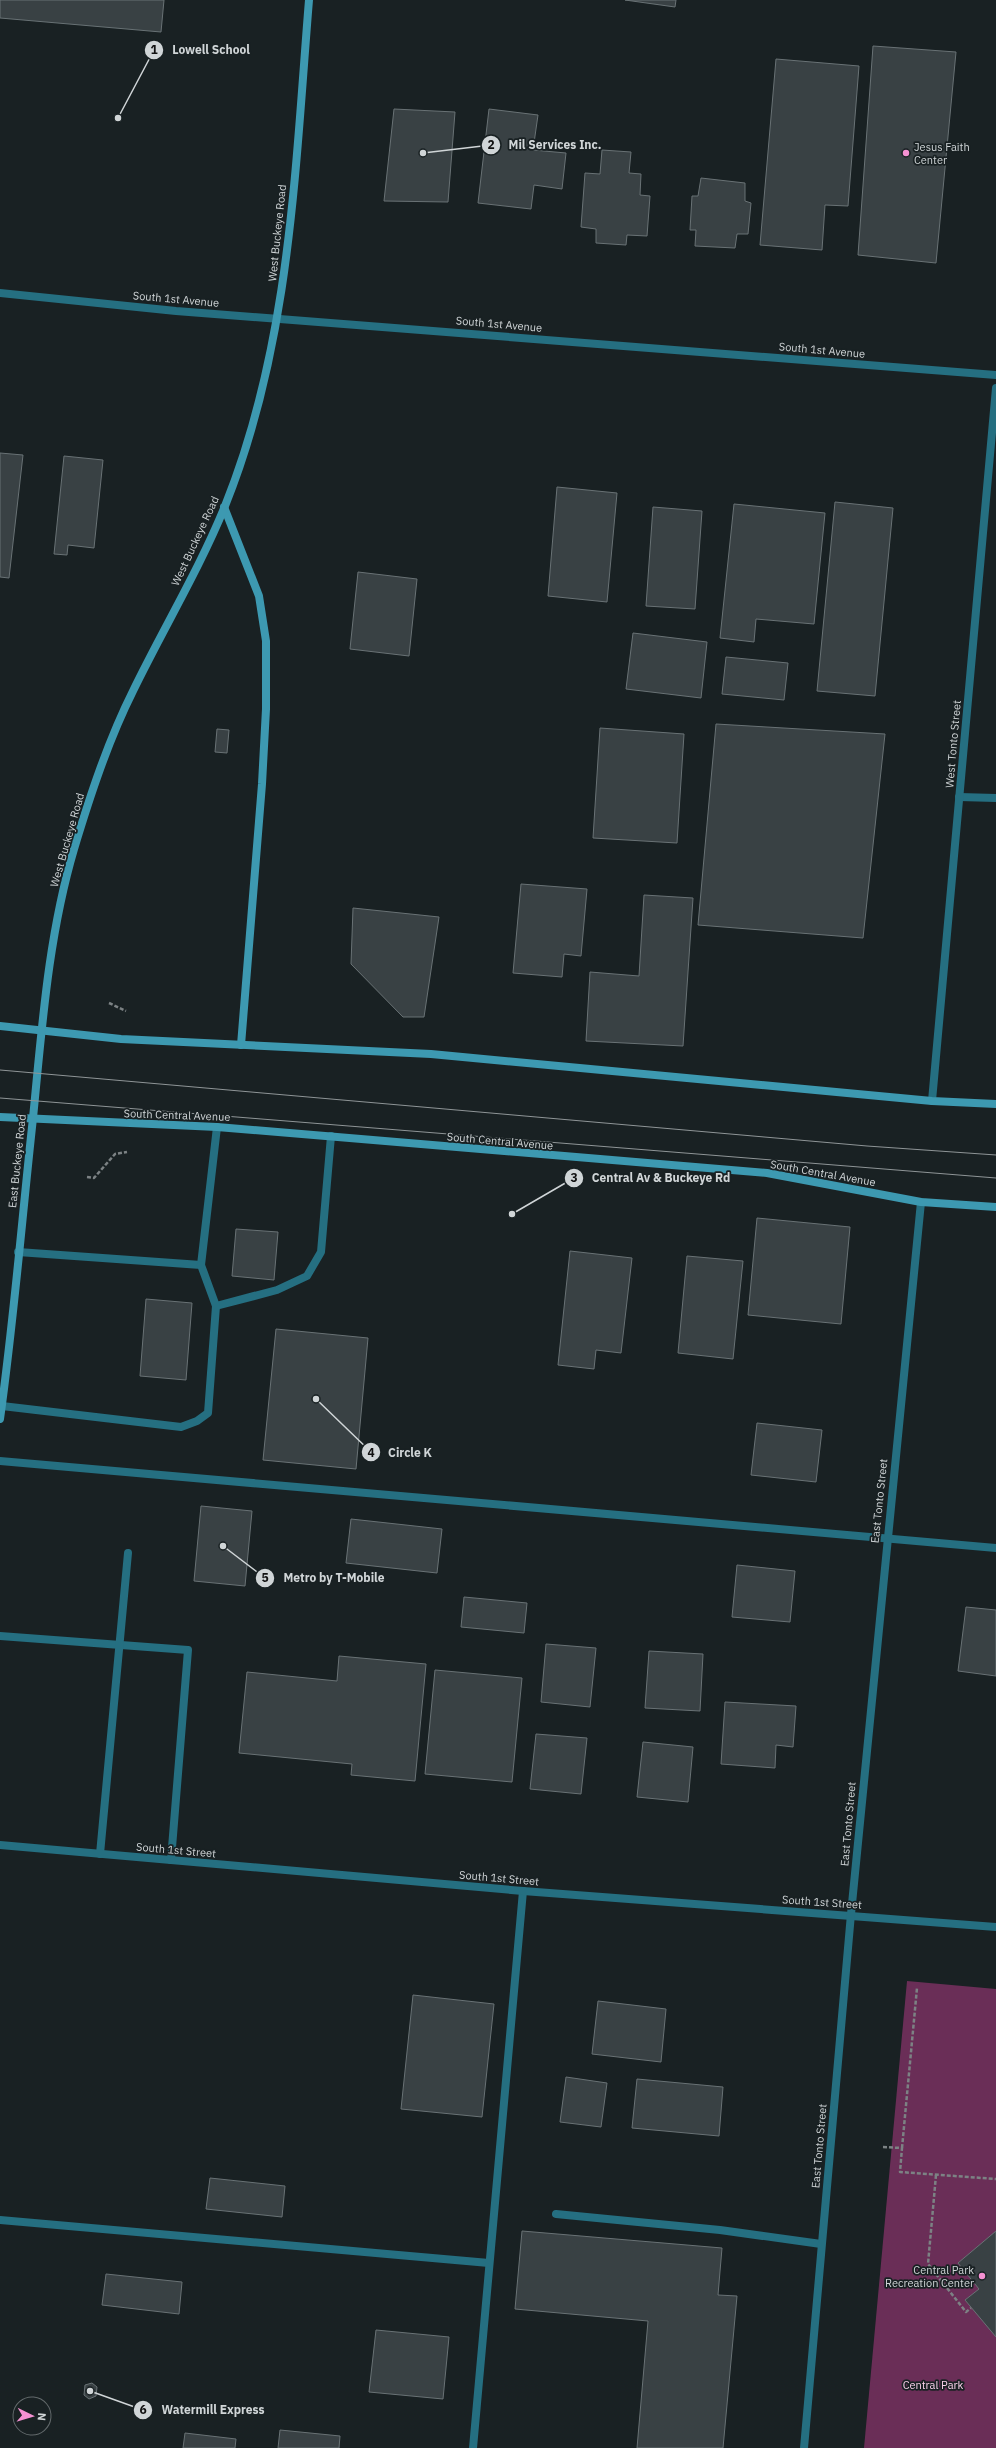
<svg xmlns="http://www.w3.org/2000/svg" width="996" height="2448" font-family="'IBM Plex Sans',sans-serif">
  <rect width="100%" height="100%" fill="#192123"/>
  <!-- green -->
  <path fill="#6a2e57" d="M 907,1981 L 996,1989 L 996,2448 L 864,2448 Z"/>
  <!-- building -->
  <g fill="#394144" stroke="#697275">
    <path d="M 0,0 L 164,0 L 161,32 L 0,18 Z"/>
    <path d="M 625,0 L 676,0 L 675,7 Z"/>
    <path d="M 873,46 L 956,52 L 936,263 L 858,255 Z"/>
    <path d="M 776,59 L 859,66 L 848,206 L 825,205 L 822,250 L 760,245 Z"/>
    <path d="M 394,109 L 455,112 L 448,202 L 384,201 Z"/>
    <path d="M 489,109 L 538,115 L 533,150 L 566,153 L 562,189 L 534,185 L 531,209 L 478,203 Z"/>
    <path d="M 602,150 L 631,152 L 629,173 L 641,174 L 640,195 L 650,196 L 647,236 L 627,235 L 626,245 L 596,243 L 596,229 L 581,227 L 585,173 L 600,174 Z"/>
    <path d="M 701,178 L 745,183 L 745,201 L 751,203 L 748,234 L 737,234 L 735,248 L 695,246 L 696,230 L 690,230 L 692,196 L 698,196 Z"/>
    <path d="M 0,453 L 23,455 L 9,578 L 0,577 Z"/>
    <path d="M 64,456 L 103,460 L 94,548 L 68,545 L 67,555 L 54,554 Z"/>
    <path d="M 557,487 L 617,493 L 607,602 L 548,596 Z"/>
    <path d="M 835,502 L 893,508 L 875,696 L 817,691 Z"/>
    <path d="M 734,504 L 825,513 L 814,624 L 756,619 L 754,642 L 720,638 Z"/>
    <path d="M 653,507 L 702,511 L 695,609 L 646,606 Z"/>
    <path d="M 358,572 L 417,579 L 409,656 L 350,649 Z"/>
    <path d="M 633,633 L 707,642 L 701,698 L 626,689 Z"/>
    <path d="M 726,657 L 788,663 L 784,700 L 722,694 Z"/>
    <path d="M 716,724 L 885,734 L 863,938 L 698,925 Z"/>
    <path d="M 600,728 L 684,734 L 677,843 L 593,838 Z"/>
    <path d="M 217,729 L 229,730 L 227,753 L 215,752 Z"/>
    <path d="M 521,884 L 587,889 L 581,956 L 564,954 L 562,977 L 513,973 Z"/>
    <path d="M 644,895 L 693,898 L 683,1046 L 586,1041 L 590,972 L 639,976 Z"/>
    <path d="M 353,908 L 439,917 L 424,1017 L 403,1017 L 351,964 Z"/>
    <path d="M 757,1218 L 850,1227 L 841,1324 L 748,1315 Z"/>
    <path d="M 236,1229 L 278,1232 L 274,1280 L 232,1276 Z"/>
    <path d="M 570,1251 L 632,1258 L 621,1353 L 596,1350 L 594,1369 L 558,1365 Z"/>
    <path d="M 687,1256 L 743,1261 L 733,1359 L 678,1353 Z"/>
    <path d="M 146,1299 L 192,1303 L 186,1380 L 140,1376 Z"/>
    <path d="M 276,1329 L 368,1338 L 356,1469 L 263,1460 Z"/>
    <path d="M 757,1423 L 822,1430 L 816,1482 L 751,1475 Z"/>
    <path d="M 201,1506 L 252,1511 L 245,1586 L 194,1581 Z"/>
    <path d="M 351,1519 L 442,1529 L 437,1573 L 346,1563 Z"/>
    <path d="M 737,1565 L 795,1571 L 790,1622 L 732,1617 Z"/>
    <path d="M 464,1597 L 527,1603 L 524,1633 L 461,1627 Z"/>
    <path d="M 966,1607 L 996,1610 L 996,1676 L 958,1671 Z"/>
    <path d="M 546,1644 L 596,1648 L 590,1707 L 541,1702 Z"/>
    <path d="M 649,1651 L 703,1654 L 700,1711 L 645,1708 Z"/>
    <path d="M 339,1656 L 426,1664 L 415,1781 L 351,1775 L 352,1764 L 239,1753 L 247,1672 L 337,1681 Z"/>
    <path d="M 435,1670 L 522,1678 L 512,1782 L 425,1774 Z"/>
    <path d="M 725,1702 L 796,1706 L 793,1747 L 776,1745 L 775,1768 L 721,1764 Z"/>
    <path d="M 536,1734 L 587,1738 L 581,1794 L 530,1789 Z"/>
    <path d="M 643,1742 L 693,1747 L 688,1802 L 637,1797 Z"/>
    <path d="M 413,1995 L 494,2004 L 482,2117 L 401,2109 Z"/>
    <path d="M 598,2001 L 666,2009 L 661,2062 L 592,2054 Z"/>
    <path d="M 566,2077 L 607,2083 L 601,2127 L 560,2122 Z"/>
    <path d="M 637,2079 L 723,2087 L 719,2136 L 632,2128 Z"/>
    <path d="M 210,2178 L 285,2186 L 282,2217 L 206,2209 Z"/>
    <path d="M 522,2231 L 722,2248 L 718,2295 L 737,2296 L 723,2448 L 637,2448 L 648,2321 L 515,2309 Z"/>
    <path d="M 996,2231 L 996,2337 L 965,2300 L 979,2289 L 958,2263 Z"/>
    <path d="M 106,2274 L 182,2282 L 179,2314 L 102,2305 Z"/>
    <path d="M 376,2330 L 449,2337 L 443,2399 L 369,2392 Z"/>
    <path d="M 92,2383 L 97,2387 L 96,2396 L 89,2399 L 84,2395 L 85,2385 Z"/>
    <path d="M 280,2430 L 340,2436 L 339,2448 L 278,2448 Z"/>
    <path d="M 185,2433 L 236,2439 L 235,2448 L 183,2448 Z"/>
  </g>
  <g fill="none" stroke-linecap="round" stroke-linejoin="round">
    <!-- path -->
    <g stroke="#7c8284" stroke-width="2.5" stroke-dasharray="4 2" stroke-linecap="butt">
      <path d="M 109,1003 L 126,1011"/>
      <path d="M 87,1177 L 94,1178 L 115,1154 L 127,1152"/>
      <path d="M 883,2147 L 902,2148 L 900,2172 L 996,2179"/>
      <path d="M 902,2148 L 917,1988"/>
      <path d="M 936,2175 L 928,2264 L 966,2312 L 971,2308"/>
    </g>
    <!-- lane -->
    <g stroke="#256f81" stroke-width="8">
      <path d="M 959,797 L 996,798"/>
      <path d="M 18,1252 L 201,1265 L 217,1127"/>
      <path d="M 216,1306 L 277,1290 L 307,1276 L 321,1252 L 331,1136"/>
      <path d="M 2,1406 L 181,1427 L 197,1421 L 208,1413 L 216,1306 L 201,1265"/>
      <path d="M 0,1461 L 996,1548"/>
      <path d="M 0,1636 L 188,1650 L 171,1860"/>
      <path d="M 100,1854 L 128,1553"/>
      <path d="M 556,2214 L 720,2230 L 821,2244"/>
      <path d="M 0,2220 L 489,2263"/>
      <path d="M 473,2448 L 523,1891"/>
    </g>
    <!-- street -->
    <g stroke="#256f81" stroke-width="8">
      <path d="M 0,293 L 176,311 L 996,375"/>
      <path d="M 932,1101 L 996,388"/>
      <path d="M 0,1845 L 523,1891 L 996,1927"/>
      <path d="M 804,2448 L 851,1914 L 921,1202"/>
    </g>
    <!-- secondary -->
    <g stroke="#3d99b1" stroke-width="8">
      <path d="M 224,507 L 259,596 L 266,641 L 266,709 L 262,784 L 241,1045"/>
      <path d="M 0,1026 L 121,1039 L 431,1054 L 932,1101 L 996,1104"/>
      <path d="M 0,1117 L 217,1127 L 767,1173 L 921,1202 L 996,1207"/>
      <path d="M 0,1419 C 14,1319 22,1218 33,1118 C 42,1028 48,937 74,849 C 90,796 108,741 133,691 C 163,629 199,570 225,506 C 290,345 295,171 309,0"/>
    </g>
    <!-- tram -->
    <g stroke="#8f9597" stroke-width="1">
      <path d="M 0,1070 L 867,1146 L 996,1155"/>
      <path d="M 0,1098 L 996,1178"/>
    </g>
  </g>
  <!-- markers -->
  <g fill="#f591d2" stroke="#192123" stroke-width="1.5">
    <circle cx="906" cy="153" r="4"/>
    <circle cx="982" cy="2276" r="4"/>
  </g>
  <g text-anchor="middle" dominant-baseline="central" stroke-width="3.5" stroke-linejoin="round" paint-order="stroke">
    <!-- poi labels -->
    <g font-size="11" fill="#d0d5d7" stroke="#192123" text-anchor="start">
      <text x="914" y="147">Jesus Faith<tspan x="914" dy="13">Center</tspan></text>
      <text x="974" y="2270" text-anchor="end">Central Park<tspan x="974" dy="13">Recreation Center</tspan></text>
    </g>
    <!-- street labels -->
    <g font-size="11" fill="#d0d5d7" stroke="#192123">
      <text transform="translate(277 233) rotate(-84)">West Buckeye Road</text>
      <text transform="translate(176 299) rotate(5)">South 1st Avenue</text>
      <text transform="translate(499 324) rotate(5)">South 1st Avenue</text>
      <text transform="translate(822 350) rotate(5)">South 1st Avenue</text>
      <text transform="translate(195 541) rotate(-65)">West Buckeye Road</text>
      <text transform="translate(953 744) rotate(-85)">West Tonto Street</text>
      <text transform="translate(67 840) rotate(-74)">West Buckeye Road</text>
      <text transform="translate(177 1115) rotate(2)">South Central Avenue</text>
      <text transform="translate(500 1141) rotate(5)">South Central Avenue</text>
      <text transform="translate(17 1161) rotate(-84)">East Buckeye Road</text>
      <text transform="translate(823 1173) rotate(10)">South Central Avenue</text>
      <text transform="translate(879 1501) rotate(-84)">East Tonto Street</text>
      <text transform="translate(848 1824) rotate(-85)">East Tonto Street</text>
      <text transform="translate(176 1850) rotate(5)">South 1st Street</text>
      <text transform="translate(499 1878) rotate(5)">South 1st Street</text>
      <text transform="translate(822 1902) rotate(4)">South 1st Street</text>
      <text transform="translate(819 2146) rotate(-85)">East Tonto Street</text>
    </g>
    <!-- park labels -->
    <g font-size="11" fill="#f9d0e9" stroke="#192123">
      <text x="933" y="2385">Central Park</text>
    </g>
  </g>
  <!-- callouts -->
  <path fill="none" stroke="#d0d5d7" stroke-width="1.5" d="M118 118L154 50M423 153L491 145M512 1214L574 1178M316 1399L371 1452M223 1546L265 1578M90 2391L143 2410"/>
  <g fill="#d0d5d7" stroke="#192123" stroke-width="1.5">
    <circle cx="118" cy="118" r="4"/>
    <circle cx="423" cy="153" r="4"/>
    <circle cx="512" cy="1214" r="4"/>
    <circle cx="316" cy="1399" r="4"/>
    <circle cx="223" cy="1546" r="4"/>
    <circle cx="90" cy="2391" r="4"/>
    <circle cx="154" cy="50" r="10"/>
    <circle cx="491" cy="145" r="10"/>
    <circle cx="574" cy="1178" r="10"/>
    <circle cx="371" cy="1452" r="10"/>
    <circle cx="265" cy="1578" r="10"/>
    <circle cx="143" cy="2410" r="10"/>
  </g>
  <g font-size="12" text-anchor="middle" font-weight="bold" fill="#111">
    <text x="154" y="54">1</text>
    <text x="491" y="149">2</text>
    <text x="574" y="1182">3</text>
    <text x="371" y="1457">4</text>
    <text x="265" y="1582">5</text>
    <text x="143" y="2414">6</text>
  </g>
  <g font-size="12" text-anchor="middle" font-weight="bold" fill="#d0d5d7" stroke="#192123" stroke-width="3.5" stroke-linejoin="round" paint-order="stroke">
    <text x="211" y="54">Lowell School</text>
    <text x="555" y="149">Mil Services Inc.</text>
    <text x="661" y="1182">Central Av &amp; Buckeye Rd</text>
    <text x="410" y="1457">Circle K</text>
    <text x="334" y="1582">Metro by T-Mobile</text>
    <text x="213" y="2414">Watermill Express</text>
  </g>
  <!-- north arrow -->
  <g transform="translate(32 2416) rotate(95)"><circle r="19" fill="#192123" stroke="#62696b"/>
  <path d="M0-3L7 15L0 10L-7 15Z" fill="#f591d2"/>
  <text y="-6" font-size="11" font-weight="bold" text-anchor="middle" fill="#d0d5d7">N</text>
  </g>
</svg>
